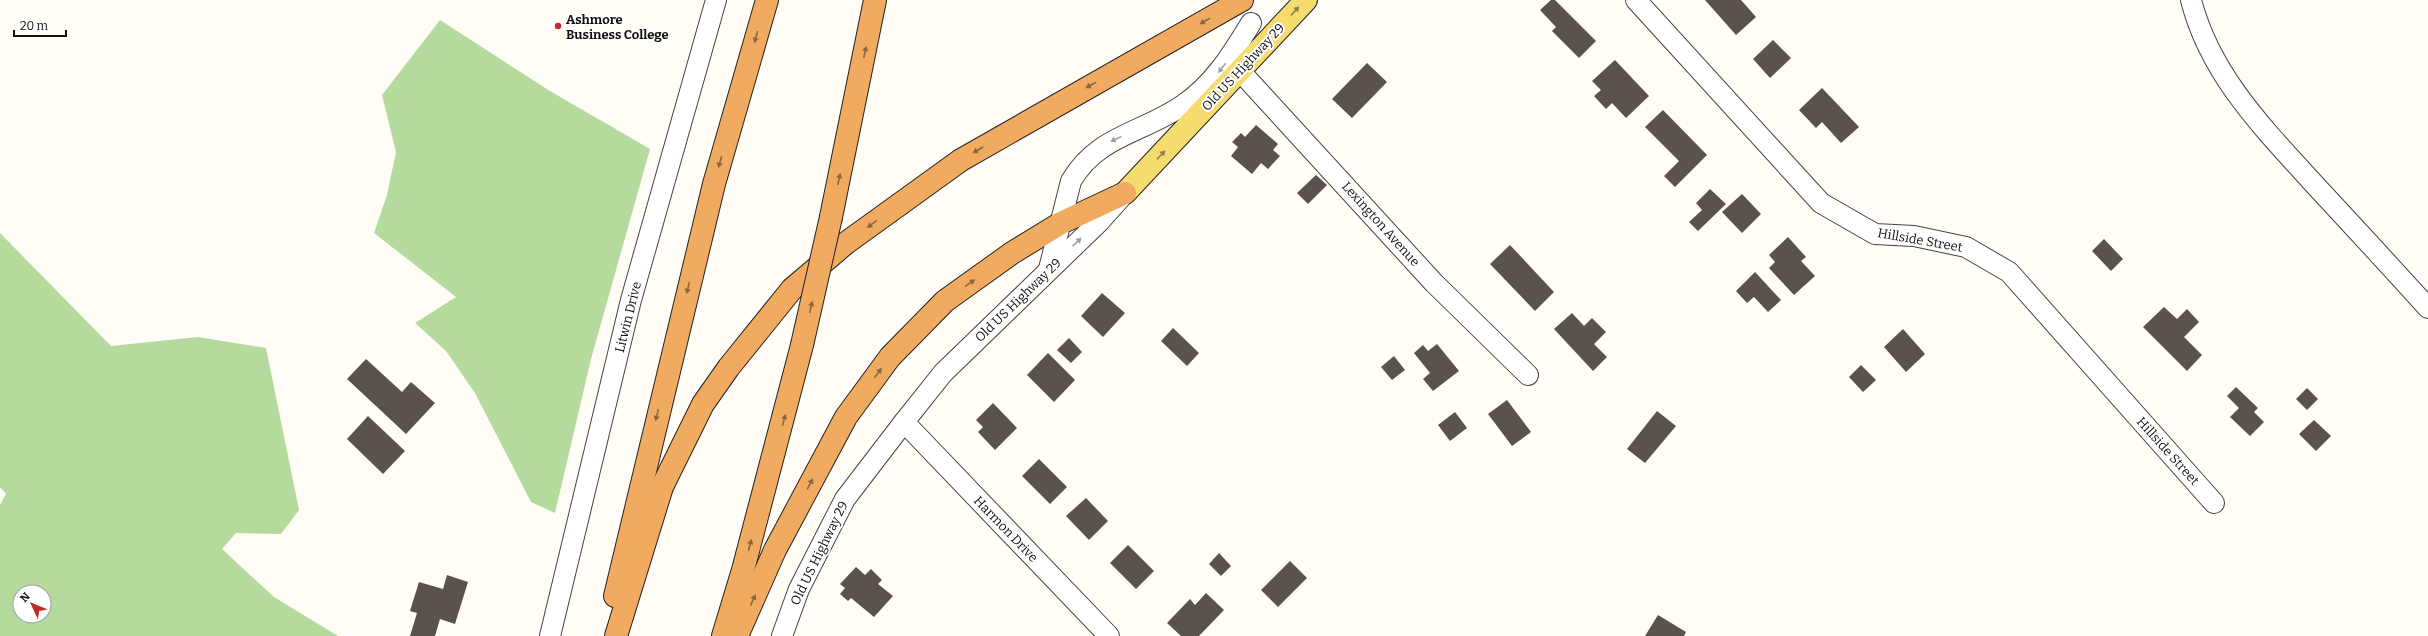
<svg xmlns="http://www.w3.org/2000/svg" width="2428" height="636" font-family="Bitter,serif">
  <rect width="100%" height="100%" fill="#fffdf5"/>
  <!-- forest -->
  <g fill="#b5da9d" fill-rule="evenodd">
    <path d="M 440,20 L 550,91 L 650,149 L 591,359 L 555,513 L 531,502 L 475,393 L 446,351 L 415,323 L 456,297 L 374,233 L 387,195 L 396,152 L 382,95 Z"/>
    <path d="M 0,233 L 111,346 L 198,337 L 266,348 L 299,510 L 281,534 L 236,533 L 222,549 L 274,597 L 338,636 L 0,636 L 0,505 L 6,494 L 0,487 ZM 20,592 L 44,592 L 44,616 L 20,616 Z"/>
  </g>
  <!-- building -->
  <g fill="#59524d">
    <path d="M 1551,0 L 1555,0 L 1596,41 L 1579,58 L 1552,31 L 1556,27 L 1540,10 Z"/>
    <path d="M 1705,0 L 1741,0 L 1756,17 L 1736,35 Z"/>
    <path d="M 1773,40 L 1791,58 L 1770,78 L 1753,59 Z"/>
    <path d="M 1615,60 L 1649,96 L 1626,118 L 1612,103 L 1606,109 L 1594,96 L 1601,90 L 1592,81 Z"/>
    <path d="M 1367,63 L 1387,82 L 1352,118 L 1332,99 Z"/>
    <path d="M 1822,88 L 1859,127 L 1841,143 L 1822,122 L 1816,128 L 1799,110 Z"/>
    <path d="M 1663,110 L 1707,155 L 1675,187 L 1664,176 L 1679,161 L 1645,127 Z"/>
    <path d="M 1256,125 L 1278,144 L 1273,150 L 1280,156 L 1268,169 L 1261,163 L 1252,174 L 1231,156 L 1238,147 L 1232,142 L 1241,133 L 1245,137 Z"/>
    <path d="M 1316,175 L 1327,185 L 1308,204 L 1297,193 Z"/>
    <path d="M 1710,189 L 1726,204 L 1698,231 L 1689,222 L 1702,210 L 1696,203 Z"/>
    <path d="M 1742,194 L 1761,214 L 1742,233 L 1722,212 Z"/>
    <path d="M 1788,237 L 1806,257 L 1801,261 L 1815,276 L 1794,295 L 1769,268 L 1775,262 L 1769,255 Z"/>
    <path d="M 2104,239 L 2123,259 L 2111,271 L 2092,251 Z"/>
    <path d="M 1510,245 L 1554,292 L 1535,311 L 1490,264 Z"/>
    <path d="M 1755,272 L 1781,300 L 1768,312 L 1754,297 L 1747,303 L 1736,291 Z"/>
    <path d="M 1102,293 L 1125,313 L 1103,337 L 1081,316 Z"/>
    <path d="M 2164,307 L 2177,319 L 2187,309 L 2199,322 L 2184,337 L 2202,355 L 2187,371 L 2143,327 Z"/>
    <path d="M 1572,313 L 1584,326 L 1592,318 L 1606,332 L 1594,344 L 1607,357 L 1593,371 L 1554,329 Z"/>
    <path d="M 1173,328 L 1199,353 L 1187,366 L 1161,341 Z"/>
    <path d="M 1903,329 L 1925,354 L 1906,372 L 1884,347 Z"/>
    <path d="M 1069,338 L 1082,352 L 1071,363 L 1057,350 Z"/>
    <path d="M 1437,344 L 1459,371 L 1433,391 L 1423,379 L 1430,373 L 1414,353 L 1423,345 L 1428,351 Z"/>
    <path d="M 1048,353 L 1075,380 L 1054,402 L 1027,375 Z"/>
    <path d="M 1394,356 L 1405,370 L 1392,380 L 1381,367 Z"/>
    <path d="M 366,359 L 402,392 L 411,382 L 435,403 L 406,434 L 347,379 Z"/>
    <path d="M 1861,365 L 1876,380 L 1863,392 L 1849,377 Z"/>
    <path d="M 2236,387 L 2258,408 L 2254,412 L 2264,422 L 2250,436 L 2230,417 L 2239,408 L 2227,396 Z"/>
    <path d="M 2307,388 L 2318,399 L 2307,410 L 2296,399 Z"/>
    <path d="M 1507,400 L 1531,432 L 1512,446 L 1488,414 Z"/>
    <path d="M 993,403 L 1017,428 L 995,450 L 978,432 L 983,427 L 976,420 Z"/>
    <path d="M 1657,411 L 1676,426 L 1645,463 L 1627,449 Z"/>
    <path d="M 1455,412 L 1467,428 L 1450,441 L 1438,425 Z"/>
    <path d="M 368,416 L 405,451 L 383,474 L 347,439 Z"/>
    <path d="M 2314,420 L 2331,436 L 2316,451 L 2299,434 Z"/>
    <path d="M 1039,459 L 1067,487 L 1050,504 L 1022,476 Z"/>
    <path d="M 1086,498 L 1108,521 L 1089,540 L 1066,516 Z"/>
    <path d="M 1128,545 L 1154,571 L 1136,589 L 1110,563 Z"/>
    <path d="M 1219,553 L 1231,566 L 1221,576 L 1209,564 Z"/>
    <path d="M 1290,561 L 1307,578 L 1278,607 L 1261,590 Z"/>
    <path d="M 856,567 L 865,575 L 871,569 L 882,580 L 878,584 L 893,596 L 874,617 L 851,598 L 848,601 L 840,594 L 845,588 L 840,584 Z"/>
    <path d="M 447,575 L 468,582 L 455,624 L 440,619 L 435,636 L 410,636 L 417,613 L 410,611 L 419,582 L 443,589 Z"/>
    <path d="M 1206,593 L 1224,610 L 1199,636 L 1181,636 L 1167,623 L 1190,599 L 1195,605 Z"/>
    <path d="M 1658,615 L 1686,632 L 1684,636 L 1645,636 Z"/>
  </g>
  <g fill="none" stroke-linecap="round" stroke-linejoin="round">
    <defs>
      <g id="minor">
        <path d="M 1636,0 L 1821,203 L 1875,234 L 1914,236 L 1966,247 L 2009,272 L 2214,503"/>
        <path d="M 2191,0 C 2210,75 2264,129 2315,185 C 2353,226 2391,267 2428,308"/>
        <path d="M 1239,70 L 1434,283 L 1528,375"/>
        <path d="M 1049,269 L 1071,181 C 1098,135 1143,133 1183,105 C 1214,84 1232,54 1251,23"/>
        <path d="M 904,422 L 1109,636"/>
        <path d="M 550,636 L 631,300 L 716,0"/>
        <path d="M 782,636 L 799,589 L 845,499 L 904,422 L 943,373 L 1099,222 L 1125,193"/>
      </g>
      <path id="major" d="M 1125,193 L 1306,0"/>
      <g id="highway">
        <path d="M 831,217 L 875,0"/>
        <path d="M 615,596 L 714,184 L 767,0"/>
        <path d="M 616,636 L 662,487 L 703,404 L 729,367 L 792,289 L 846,243 L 961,160 L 1242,0"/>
        <path d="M 723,636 L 743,570 L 802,345"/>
        <path d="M 737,636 L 775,550 L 846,417 L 890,357 L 945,301 L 1012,253 L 1061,223 L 1125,193"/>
      </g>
    </defs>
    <!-- minor casing -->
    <use href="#minor" stroke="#444" stroke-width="22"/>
    <!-- major casing -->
    <use href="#major" stroke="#222" stroke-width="24"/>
    <!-- highway casing -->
    <use href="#highway" stroke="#222" stroke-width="24"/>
    <!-- minor -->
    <use href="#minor" stroke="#fff" stroke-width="20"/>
    <!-- major -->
    <use href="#major" stroke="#f6dc6e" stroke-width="22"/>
    <!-- highway -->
    <use href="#highway" stroke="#f1ab60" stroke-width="22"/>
    <defs>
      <path id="highway-bridge" d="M 802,345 L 831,217"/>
    </defs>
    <!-- highway-bridge casing -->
    <use href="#highway-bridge" stroke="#222" stroke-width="24" stroke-linecap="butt"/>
    <!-- highway-bridge -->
    <use href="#highway-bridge" stroke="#f1ab60" stroke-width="22"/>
  </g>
  <!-- one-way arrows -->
  <defs><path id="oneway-solid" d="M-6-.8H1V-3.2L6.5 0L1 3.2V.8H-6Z"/></defs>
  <g fill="#8f8144">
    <use href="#oneway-solid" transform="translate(1295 11) rotate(-47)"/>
    <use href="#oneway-solid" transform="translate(1161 155) rotate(-47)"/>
  </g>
  <g fill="#8c663c">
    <use href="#oneway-solid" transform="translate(1205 21) rotate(151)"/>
    <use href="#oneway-solid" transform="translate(756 37) rotate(106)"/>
    <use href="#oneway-solid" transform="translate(865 52) rotate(-78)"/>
    <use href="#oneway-solid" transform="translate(1091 85) rotate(151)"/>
    <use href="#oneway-solid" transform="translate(978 150) rotate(150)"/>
    <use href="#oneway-solid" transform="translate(720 162) rotate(106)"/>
    <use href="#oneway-solid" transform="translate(839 179) rotate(-78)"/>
    <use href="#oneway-solid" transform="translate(872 224) rotate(143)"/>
    <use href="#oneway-solid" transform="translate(970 283) rotate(-35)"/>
    <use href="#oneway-solid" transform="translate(688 288) rotate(104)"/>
    <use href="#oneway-solid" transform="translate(811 307) rotate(-77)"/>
    <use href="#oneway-solid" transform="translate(878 373) rotate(-54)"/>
    <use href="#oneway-solid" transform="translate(657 415) rotate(104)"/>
    <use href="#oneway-solid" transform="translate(784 420) rotate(-76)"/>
    <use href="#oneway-solid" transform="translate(810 484) rotate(-62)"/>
    <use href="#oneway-solid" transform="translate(750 545) rotate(-75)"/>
    <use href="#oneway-solid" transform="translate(753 600) rotate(-66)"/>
  </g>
  <g fill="#a0a0a0">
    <use href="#oneway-solid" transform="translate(1222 68) rotate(128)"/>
    <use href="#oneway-solid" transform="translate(1116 139) rotate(154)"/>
    <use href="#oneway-solid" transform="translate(1077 242) rotate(-43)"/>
  </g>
  <!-- markers -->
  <circle fill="#c02b2a" stroke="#fff" stroke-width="1.5" cx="558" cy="26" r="4"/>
  <g text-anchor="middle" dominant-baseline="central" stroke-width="4" stroke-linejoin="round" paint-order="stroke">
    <!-- poi labels -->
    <g font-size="13" font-weight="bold" fill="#111" stroke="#fff" text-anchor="start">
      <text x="566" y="19">Ashmore<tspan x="566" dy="15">Business College</tspan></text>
    </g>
    <!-- street labels -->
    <g font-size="13" fill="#111" stroke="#fff">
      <text transform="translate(1243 67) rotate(-47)">Old US Highway 29</text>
      <text transform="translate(1381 224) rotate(48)">Lexington Avenue</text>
      <text transform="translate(1920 240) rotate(10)">Hillside Street</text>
      <text transform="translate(1018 300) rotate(-44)">Old US Highway 29</text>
      <text transform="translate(628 317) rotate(-76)">Litwin Drive</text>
      <text transform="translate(2168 451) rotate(48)">Hillside Street</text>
      <text transform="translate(1006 529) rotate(46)">Harmon Drive</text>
      <text transform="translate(819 553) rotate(-64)">Old US Highway 29</text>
    </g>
  </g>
  <!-- north arrow -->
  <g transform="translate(32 604) rotate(314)"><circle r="19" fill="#ffffff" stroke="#a0a0a0"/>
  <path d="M0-3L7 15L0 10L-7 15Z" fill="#c02b2a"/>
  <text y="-6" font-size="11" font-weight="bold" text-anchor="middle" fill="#111111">N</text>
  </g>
  <!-- scale -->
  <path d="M14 30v6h52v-6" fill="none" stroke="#111111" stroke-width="2"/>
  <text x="20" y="30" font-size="12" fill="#111111" stroke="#ffffff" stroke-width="3" paint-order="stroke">20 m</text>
</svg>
